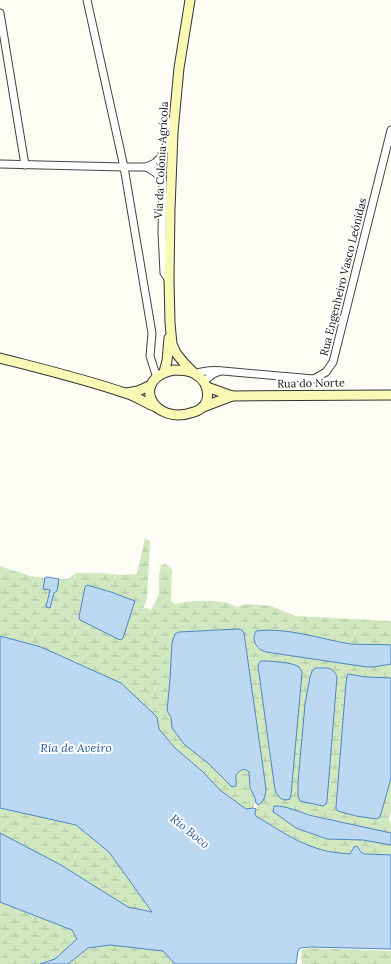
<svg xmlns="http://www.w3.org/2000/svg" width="391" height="964" font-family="Lora,serif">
  <defs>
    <pattern id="wetland-marsh" width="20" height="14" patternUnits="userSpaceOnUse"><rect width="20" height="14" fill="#d0e7c0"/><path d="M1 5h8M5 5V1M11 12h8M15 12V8" fill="none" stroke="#b2c5a4"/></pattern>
  </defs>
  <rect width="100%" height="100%" fill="#fefdf5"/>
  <!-- wetland -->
  <g fill="url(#wetland-marsh)" fill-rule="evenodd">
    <path d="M 145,538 L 150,541 L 147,598 L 143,609 L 146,608 L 149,609 L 150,611 L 155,603 L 159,594 L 159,575 L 161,565 L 166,564 L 172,570 L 171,601 L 176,604 C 189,600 214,600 228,603 C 231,604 234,606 236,607 L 247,604 L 271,606 L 296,616 L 391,621 L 391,645 L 352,644 L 286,632 L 254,636 C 254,643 259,650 266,652 L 367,667 L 391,664 L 391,678 L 366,677 L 349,674 L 336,809 L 338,811 L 356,816 L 377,819 L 380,817 L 391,778 L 391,811 L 389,819 L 391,823 L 391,833 L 311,815 L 294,810 L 296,828 L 327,839 L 363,840 L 391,845 L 391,855 C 382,855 364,857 359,848 L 354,847 L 350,854 C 339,853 327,852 316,848 C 295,841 276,828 256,816 C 254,810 257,806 262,802 L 266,789 L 244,633 L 242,630 L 238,629 L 179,632 L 175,634 L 167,711 L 171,717 L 172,728 L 184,744 L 209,764 L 232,787 L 237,782 L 235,778 L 236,775 C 240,770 244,767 249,772 C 249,776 249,781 249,785 C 251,795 259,797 253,808 L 246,809 L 220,790 L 202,771 L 175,748 L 159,729 L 157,716 L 41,647 L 0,636 L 0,566 L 30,576 L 45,578 L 43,588 L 50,590 L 46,607 L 57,590 L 59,579 L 68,579 L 76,573 L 102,573 L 121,575 L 137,574 ZM 87,585 L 111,592 L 135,601 L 123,638 L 100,630 L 83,622 L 85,587 ZM 259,663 L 277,795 L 275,790 L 258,666 Z"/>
    <path d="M 0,808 L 76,825 L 109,852 L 153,913 L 128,907 L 61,865 L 0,833 Z"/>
    <path d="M 0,902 L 72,930 L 77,939 L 55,959 L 40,964 L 0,964 Z"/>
    <path d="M 110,945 L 163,951 L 175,964 L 68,964 L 88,948 Z"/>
    <path d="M 310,948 L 391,951 L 391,964 L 302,964 L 301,950 Z"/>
  </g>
  <!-- water -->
  <g fill="#bdd9f2" stroke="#4a86c4">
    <path d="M 47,577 L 59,579 L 57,591 L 54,593 L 50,608 L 46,607 L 50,590 L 43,589 L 45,578 Z"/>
    <path d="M 87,585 L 111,592 L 135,601 L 123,638 L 121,640 L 118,639 L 80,620 L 79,617 L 85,587 Z"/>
    <path d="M 238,629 L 242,630 L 244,633 L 266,789 C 265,796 265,801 258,805 L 256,803 L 255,798 L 250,788 L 249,772 C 244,767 240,770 236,775 C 235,779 237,782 236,786 L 232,787 L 209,764 L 184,744 L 172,728 L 171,717 L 167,711 L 170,679 L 172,643 L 175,634 L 179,632 Z"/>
    <path d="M 256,631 C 287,627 320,639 351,644 C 364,645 378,644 391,645 L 391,664 L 374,667 L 367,667 L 266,652 C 256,649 251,640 256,631 Z"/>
    <path d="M 0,636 L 41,647 L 121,683 L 157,717 L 159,729 L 175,748 L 202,771 L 220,790 L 246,809 L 253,808 L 256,809 L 255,814 L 256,816 C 276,828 294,841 316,848 C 327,852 338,853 350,854 L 354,847 L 357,846 L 361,852 L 365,854 L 391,855 L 391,949 L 310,947 L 300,948 L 298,951 L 296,964 L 175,964 L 163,951 L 110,945 L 88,948 L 68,964 L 40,964 L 55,959 L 77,939 L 72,930 L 0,902 L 0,833 L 61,865 L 128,907 L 152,912 L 109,852 L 76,825 L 0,808 Z"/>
    <path d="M 261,661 C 269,661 293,662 299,667 C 301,669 301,670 302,673 L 291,795 L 290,799 C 282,802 278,797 275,790 L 258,666 L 259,663 Z"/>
    <path d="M 316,668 C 326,668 333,666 337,677 L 327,801 L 326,804 L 323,806 L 300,801 L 298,796 L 298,782 L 305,704 L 310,677 L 312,671 Z"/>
    <path d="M 348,674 L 366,677 L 391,678 L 391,778 L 380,817 L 377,819 L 356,816 L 338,811 L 336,809 L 336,807 L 346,683 L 347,676 Z"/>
    <path d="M 274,806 C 285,805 301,813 313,816 C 339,822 365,827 391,833 L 391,845 L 363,840 L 327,839 L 296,828 L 275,813 L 273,812 Z"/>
  </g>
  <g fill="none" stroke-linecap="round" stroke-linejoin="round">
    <defs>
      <g id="minor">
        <path d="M 87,0 L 124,167 L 152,333 L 150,356 L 157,378"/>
        <path d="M 0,13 L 25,165"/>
        <path d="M 0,164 L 124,167 L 146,167 L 155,163 L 162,156 L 166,147 L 170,121"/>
        <path d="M 146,167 C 154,171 159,174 163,183 L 162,232 L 164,273 L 169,280"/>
        <path d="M 195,374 C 205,370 213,370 223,371 L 314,379 L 326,372 L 333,362 L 391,130"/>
        <path d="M 204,381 L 213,374 L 220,371"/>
      </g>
      <g id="secondary">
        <path d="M 190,0 L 179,68 L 173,132 L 170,209 L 169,280 L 170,323 L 172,344 L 176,353 L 184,363 L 194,373"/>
        <path d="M 0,358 C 42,369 84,379 125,393 C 136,396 145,403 156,407"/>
        <path d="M 174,370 C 181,370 189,370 195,374 C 211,383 213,406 194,412 C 151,427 130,378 174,370 Z"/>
        <path d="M 164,372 L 167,361 L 169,338"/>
        <path d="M 207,387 L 232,396"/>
        <path d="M 127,393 L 138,391 L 151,385"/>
        <path d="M 203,407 L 232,396 L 391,395"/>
      </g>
    </defs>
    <!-- minor casing -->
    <use href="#minor" stroke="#444" stroke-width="9"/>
    <!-- secondary casing -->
    <use href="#secondary" stroke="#333" stroke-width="11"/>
    <!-- minor -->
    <use href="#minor" stroke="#fff" stroke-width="7"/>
    <!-- secondary -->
    <use href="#secondary" stroke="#f9f9b6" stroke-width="9"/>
  </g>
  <g text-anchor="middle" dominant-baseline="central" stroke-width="4" stroke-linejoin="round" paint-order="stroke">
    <!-- street labels -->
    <g font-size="11" fill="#111" stroke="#fff">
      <text transform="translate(161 160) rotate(-87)">Via da Colónia Agrícola</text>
      <text transform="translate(343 277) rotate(-76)">Rua Engenheiro Vasco Leónidas</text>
      <text transform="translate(311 383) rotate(-1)">Rua do Norte</text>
    </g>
    <!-- water labels -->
    <g font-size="12" font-style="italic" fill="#22599b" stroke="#fff">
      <text x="76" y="747">Ria de Aveiro</text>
      <text transform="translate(190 831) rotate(39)">Rio Boco</text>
    </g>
  </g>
</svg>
